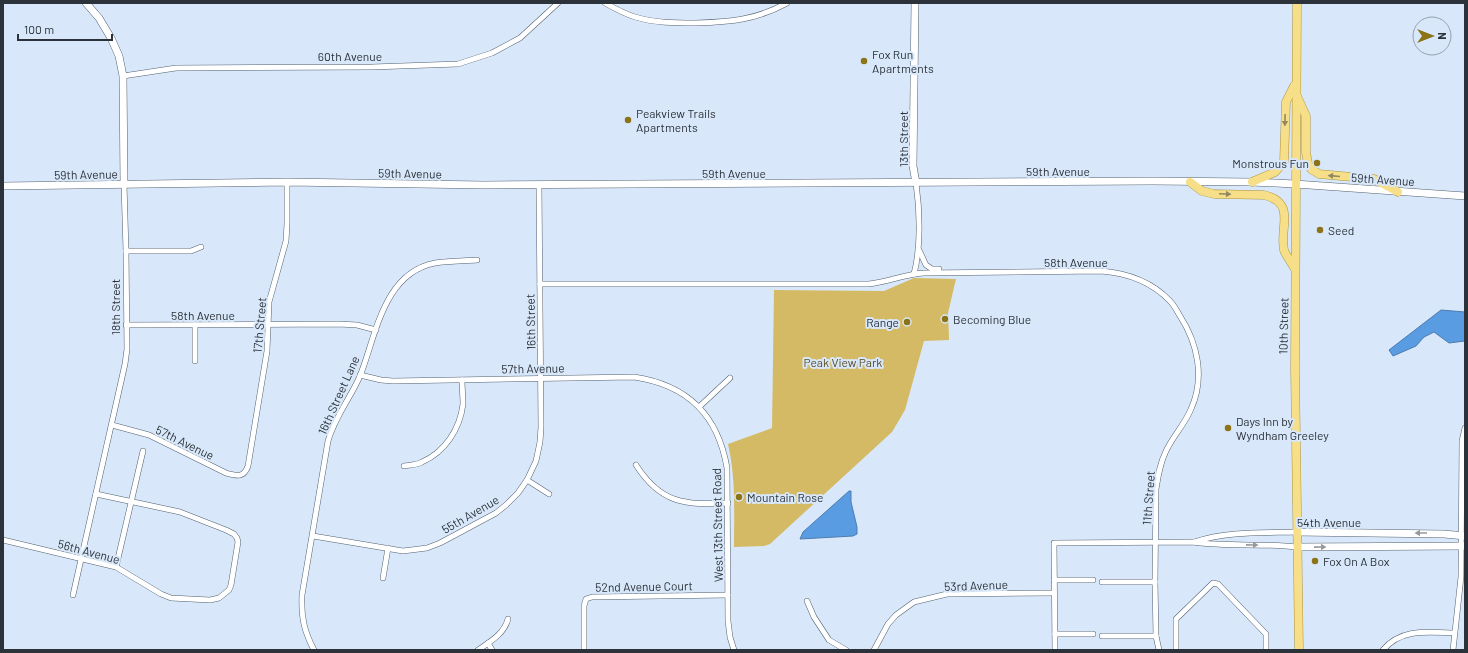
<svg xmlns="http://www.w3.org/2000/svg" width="1468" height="653" font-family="Barlow,sans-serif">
  <rect width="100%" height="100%" fill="#d8e8fa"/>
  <!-- green -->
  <path fill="#d5ba65" d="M 914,278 L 956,279 L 948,313 L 949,338 L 949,340 L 924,341 L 905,410 L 892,432 L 770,544 L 764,546 L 734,547 C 734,513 736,478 728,444 L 772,428 L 774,290 L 884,291 Z"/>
  <!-- water -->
  <g fill="#5a9ce2" stroke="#4c7caf">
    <path d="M 1441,310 L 1465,312 L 1465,341 L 1449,343 L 1434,332 L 1424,337 L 1416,346 L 1393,356 L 1389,350 Z"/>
    <path d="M 849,491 L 851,491 L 851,502 L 857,527 L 857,534 L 853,536 L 800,539 L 803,532 Z"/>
  </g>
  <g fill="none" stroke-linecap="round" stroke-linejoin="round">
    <defs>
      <g id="minor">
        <path d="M 605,3 C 614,8 625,14 635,17 C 655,23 675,23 696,23 C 730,22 756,20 787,3"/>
        <path d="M 123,76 L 176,68 L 372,67 L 458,64 L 492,53 L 520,38 L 558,3"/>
        <path d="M 919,250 L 926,265 L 932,269 L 939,269"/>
        <path d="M 126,251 L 191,251 L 201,247"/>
        <path d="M 914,274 C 921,247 920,211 916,183"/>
        <path d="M 540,284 L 869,284 C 888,282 905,274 924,273 L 1101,271 C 1127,273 1152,282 1170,301 C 1174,305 1177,311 1180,316 C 1198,344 1205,378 1191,409 C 1185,424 1173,436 1166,451 C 1160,463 1158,476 1156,489 L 1155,582 L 1156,636 L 1159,650"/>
        <path d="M 126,325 L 339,324 L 357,325 L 376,330"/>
        <path d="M 195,325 L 195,361"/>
        <path d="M 360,375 L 381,380 L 393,381 L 634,377 C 688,385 718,415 727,468 L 728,621 L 730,637 L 734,650"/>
        <path d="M 699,407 L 730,378"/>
        <path d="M 112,425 L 149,435 L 226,473 C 237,476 244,478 248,466 L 267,351 L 269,302 L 286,241 L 287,224 L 287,182"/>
        <path d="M 636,465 C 661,504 685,505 728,503"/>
        <path d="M 404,466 C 410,465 417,465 422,462 C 445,452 460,429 463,404 C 463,396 462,388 462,380"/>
        <path d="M 527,480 L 549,494"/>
        <path d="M 313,536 L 403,551 L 427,548 L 440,543 L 496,513 L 506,505 L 518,493 L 527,480 L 536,461 L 540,442 L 541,427 L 539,185"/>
        <path d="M 3,540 L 116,567 L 161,594 L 171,598 L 210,600 L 219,598 L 229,590 L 231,585 L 238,542 L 237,538 L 234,534 L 226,530 L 180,512 L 96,494"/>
        <path d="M 1194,542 C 1227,531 1263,533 1296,532"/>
        <path d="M 116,567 L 143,451"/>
        <path d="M 383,578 L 388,548"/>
        <path d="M 1054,580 L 1093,580"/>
        <path d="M 1102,582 L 1155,582"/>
        <path d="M 73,595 L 125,364 L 127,349 L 126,251 L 124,184"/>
        <path d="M 807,601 L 814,617 L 829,640 L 846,650"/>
        <path d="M 1055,634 L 1093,634"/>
        <path d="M 1102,636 L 1156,636"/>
        <path d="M 488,643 L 492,650"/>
        <path d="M 314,650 C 304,631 301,617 302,595 L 328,441 C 335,416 350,399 360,376 C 376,336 383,273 435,263 C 449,261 463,261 477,260"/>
        <path d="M 478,650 C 491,641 504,634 508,619"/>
        <path d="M 584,650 L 584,606 L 586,599 L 592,597 L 728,595"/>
        <path d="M 874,650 L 888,624 L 896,615 L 914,602 L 947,594 L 1054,593"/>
        <path d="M 1055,650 L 1054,543 L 1193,542 C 1228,547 1262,543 1297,547"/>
        <path d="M 1176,650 L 1176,619 L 1213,583 L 1218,584 L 1266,634 L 1266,650"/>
        <path d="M 1383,650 C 1401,628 1428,632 1454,633"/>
        <path d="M 1453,650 L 1461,577 L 1462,441 L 1465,428"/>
      </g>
      <g id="tertiary">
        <path d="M 86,3 L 99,18 L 111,38 L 119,56 L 123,76 L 124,184"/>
        <path d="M 915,3 L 913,166 L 916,183"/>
        <path d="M 1296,532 L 1444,534 L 1465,536"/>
        <path d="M 1297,547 L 1465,546"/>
      </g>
      <path id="secondary" d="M 3,186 L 287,182 L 484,185 L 1153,181 L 1252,182 L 1295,184 L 1465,196"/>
      <g id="primary">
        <path d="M 1297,3 L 1295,369 L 1299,650"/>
        <path d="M 1297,96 L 1306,116 L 1306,153 L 1308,163 L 1311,169 L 1319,174 L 1374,179 L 1398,192"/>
        <path d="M 1190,182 L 1202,191 L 1214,194 L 1264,195 C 1297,203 1279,228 1284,250 C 1286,256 1292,263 1295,269"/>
        <path d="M 1252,182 L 1275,172 L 1284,162 L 1286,102 L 1294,86"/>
      </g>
    </defs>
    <!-- minor casing -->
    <use href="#minor" stroke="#52606f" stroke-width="6"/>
    <!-- tertiary casing -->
    <use href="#tertiary" stroke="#52606f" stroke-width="8"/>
    <!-- secondary casing -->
    <use href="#secondary" stroke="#52606f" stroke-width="8"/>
    <!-- primary casing -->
    <use href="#primary" stroke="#ac943b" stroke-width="9"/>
    <!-- minor -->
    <use href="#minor" stroke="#fff" stroke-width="5"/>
    <!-- tertiary -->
    <use href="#tertiary" stroke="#fff" stroke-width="7"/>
    <!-- secondary -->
    <use href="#secondary" stroke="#fff" stroke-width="7"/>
    <!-- primary -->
    <use href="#primary" stroke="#f7df8a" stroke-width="8"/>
  </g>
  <!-- one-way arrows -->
  <defs><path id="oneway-solid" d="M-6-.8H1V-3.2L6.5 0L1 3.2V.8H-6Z"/></defs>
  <g fill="#928862">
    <use href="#oneway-solid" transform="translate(1285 120) rotate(91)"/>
    <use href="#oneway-solid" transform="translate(1334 176) rotate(-175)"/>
    <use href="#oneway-solid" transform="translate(1225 194) rotate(2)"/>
  </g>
  <g fill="#96989c">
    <use href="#oneway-solid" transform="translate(1421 533) rotate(-180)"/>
    <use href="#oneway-solid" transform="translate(1252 545) rotate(1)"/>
    <use href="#oneway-solid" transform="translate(1320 547) rotate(-1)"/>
  </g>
  <!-- markers -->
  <g fill="#8c7317" stroke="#d8e8fa" stroke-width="1.5">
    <circle cx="864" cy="61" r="4"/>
    <circle cx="628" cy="120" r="4"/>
    <circle cx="1317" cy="163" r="4"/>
    <circle cx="1320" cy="230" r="4"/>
    <circle cx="945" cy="319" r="4"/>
    <circle cx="907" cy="322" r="4"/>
    <circle cx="1228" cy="428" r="4"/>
    <circle cx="739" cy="497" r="4"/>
    <circle cx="1315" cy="561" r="4"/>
  </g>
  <g text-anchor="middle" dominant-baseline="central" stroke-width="4" stroke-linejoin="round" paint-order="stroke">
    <!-- poi labels -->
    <g font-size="12" fill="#2c3239" stroke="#d8e8fa" text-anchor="start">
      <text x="872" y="54">Fox Run<tspan x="872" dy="14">Apartments</tspan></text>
      <text x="636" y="113">Peakview Trails<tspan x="636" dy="14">Apartments</tspan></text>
      <text x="1309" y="163" text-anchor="end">Monstrous Fun</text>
      <text x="1328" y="230">Seed</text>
      <text x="953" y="319">Becoming Blue</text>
      <text x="899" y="322" text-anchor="end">Range</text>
      <text x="1236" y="421">Days Inn by<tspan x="1236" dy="14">Wyndham Greeley</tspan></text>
      <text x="747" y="497">Mountain Rose</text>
      <text x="1323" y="561">Fox On A Box</text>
    </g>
    <!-- street labels -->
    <g font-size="12" fill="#2c3239" stroke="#d8e8fa">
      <text x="350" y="56">60th Avenue</text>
      <text transform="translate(903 139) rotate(-90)">13th Street</text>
      <text x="1058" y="171">59th Avenue</text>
      <text transform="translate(410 173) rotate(1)">59th Avenue</text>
      <text x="734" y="173">59th Avenue</text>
      <text transform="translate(86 174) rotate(-1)">59th Avenue</text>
      <text transform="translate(1383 179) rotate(4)">59th Avenue</text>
      <text x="1076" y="262">58th Avenue</text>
      <text transform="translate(115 307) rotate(-90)">18th Street</text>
      <text x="203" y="315">58th Avenue</text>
      <text transform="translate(530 322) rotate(-91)">16th Street</text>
      <text transform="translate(259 325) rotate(-85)">17th Street</text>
      <text transform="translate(1283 326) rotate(-89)">10th Street</text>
      <text transform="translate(533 368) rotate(-1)">57th Avenue</text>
      <text transform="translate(338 395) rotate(-66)">16th Street Lane</text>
      <text transform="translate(185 442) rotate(26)">57th Avenue</text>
      <text transform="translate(1148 498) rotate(-86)">11th Street</text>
      <text transform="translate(470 514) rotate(-30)">55th Avenue</text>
      <text x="1329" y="522">54th Avenue</text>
      <text transform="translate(717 525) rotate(-91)">West 13th Street Road</text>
      <text transform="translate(89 551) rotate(15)">56th Avenue</text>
      <text transform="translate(976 585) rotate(-2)">53rd Avenue</text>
      <text transform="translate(644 586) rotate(-1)">52nd Avenue Court</text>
    </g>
    <!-- park labels -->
    <g font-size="12" fill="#5a4d24" stroke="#d8e8fa">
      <text x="843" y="362">Peak View Park</text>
    </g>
  </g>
  <!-- border -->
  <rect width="1468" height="653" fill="none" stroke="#2c3239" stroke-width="8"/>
  <!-- north arrow -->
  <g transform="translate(1432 36) rotate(90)"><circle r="19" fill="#d8e8fa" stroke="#939fad"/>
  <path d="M0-3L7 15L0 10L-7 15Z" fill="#8c7317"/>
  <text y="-6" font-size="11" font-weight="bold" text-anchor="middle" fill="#2c3239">N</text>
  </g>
  <!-- scale -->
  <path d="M18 34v6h94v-6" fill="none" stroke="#2c3239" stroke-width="2"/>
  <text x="24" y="34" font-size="12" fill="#2c3239" stroke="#d8e8fa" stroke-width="3" paint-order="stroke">100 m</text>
</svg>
